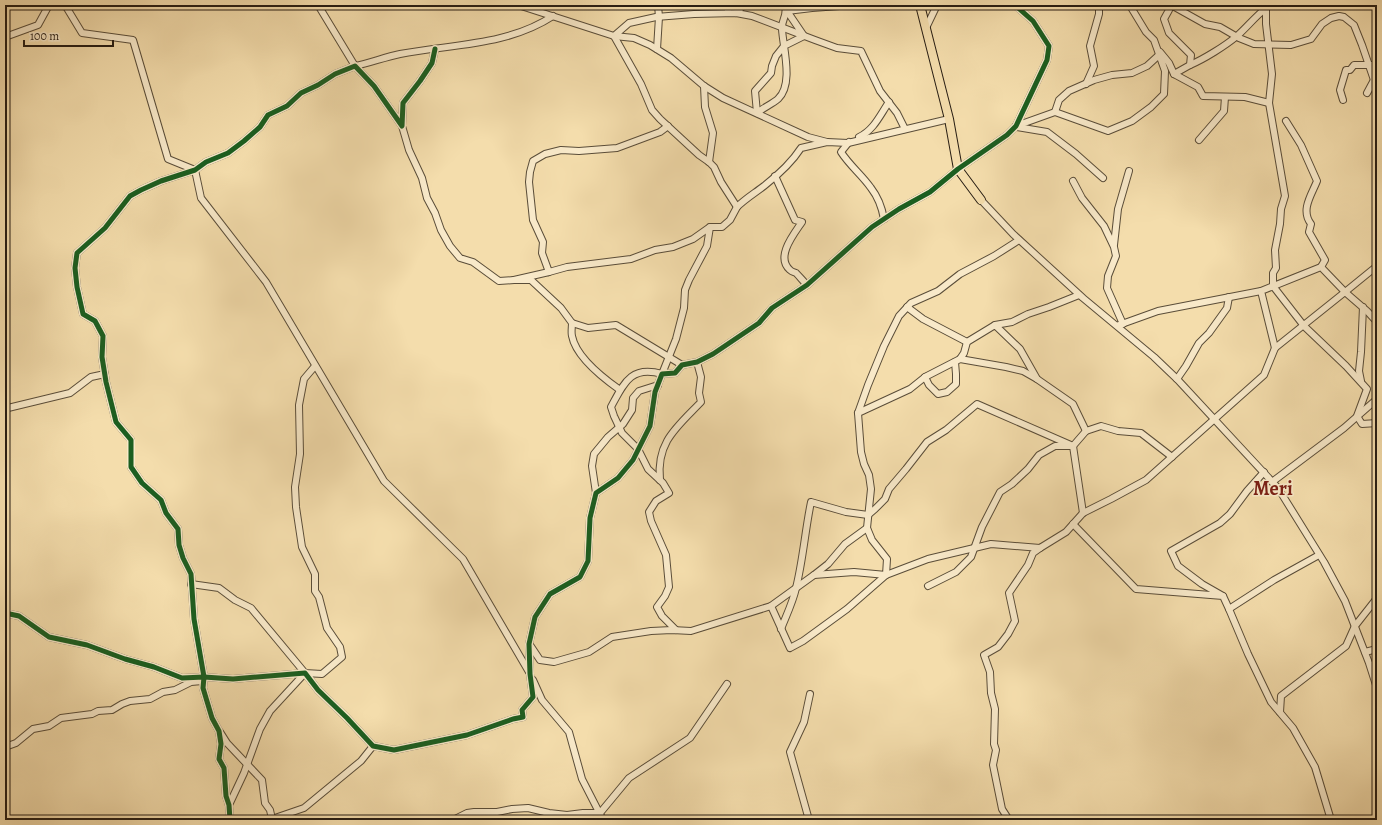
<svg xmlns="http://www.w3.org/2000/svg" width="1382" height="825" font-family="Alegreya,serif">
  <rect width="100%" height="100%" fill="#f4ddac"/>
  <filter id="stains"><feTurbulence type="fractalNoise" baseFrequency=".005" numOctaves="4"/><feColorMatrix values="0 0 0 0 .2 0 0 0 0 .09 0 0 0 0 .02 0 0 0 .5 -.17"/></filter>
  <radialGradient id="worn" r=".72"><stop offset=".6" stop-color="#630" stop-opacity="0"/><stop offset="1" stop-color="#630" stop-opacity=".3"/></radialGradient>
  <g fill="none" stroke-linecap="round" stroke-linejoin="round">
    <defs>
      <g id="minor">
        <path d="M 65,5 L 82,33 L 133,40 L 168,159 L 195,170 L 201,198 L 266,282 L 384,481 L 463,559 L 529,672"/>
        <path d="M 318,5 L 355,66 C 370,63 385,57 400,54 C 452,44 507,46 553,16"/>
        <path d="M 518,5 L 614,36 L 641,84 L 652,110 L 660,119 L 699,155 L 709,162 L 714,167 L 721,182 L 737,207 C 745,199 755,193 764,186 C 778,175 792,162 801,148 L 827,142 L 848,143 L 949,119"/>
        <path d="M 728,5 L 728,13"/>
        <path d="M 785,5 C 788,16 781,20 782,29 C 783,48 794,84 778,99 C 772,104 763,108 757,113 L 755,91 L 771,73 L 772,66 L 776,56 L 784,46 L 804,36 L 787,11 L 812,8 L 853,5"/>
        <path d="M 1166,5 L 1169,10 L 1164,19 L 1169,33 L 1191,55 L 1190,65 L 1174,74 L 1198,87 L 1203,96 L 1245,97 L 1269,103"/>
        <path d="M 1171,5 L 1205,24 L 1220,27 L 1239,38 L 1254,44 L 1291,45 L 1311,39 L 1322,24 L 1331,18 L 1339,16 L 1344,17 L 1354,25 L 1362,45 L 1374,80"/>
        <path d="M 1268,5 L 1266,8 L 1266,24 L 1272,74 L 1269,103 L 1285,196 L 1281,209 L 1280,224 L 1275,250 L 1276,268 L 1273,273 L 1273,286 L 1304,326 L 1346,366 L 1367,389 L 1357,416 L 1362,424 L 1377,423"/>
        <path d="M 736,13 L 744,5"/>
        <path d="M 926,28 L 937,5"/>
        <path d="M 5,37 L 38,25 L 49,5"/>
        <path d="M 657,49 L 659,17 L 658,5"/>
        <path d="M 1160,52 L 1169,63 L 1174,74"/>
        <path d="M 1190,65 C 1204,59 1225,46 1237,36 C 1247,27 1255,17 1266,8 L 1265,7"/>
        <path d="M 1086,84 L 1094,66 L 1090,46 L 1099,14 L 1099,5"/>
        <path d="M 704,86 L 705,107 L 713,133 L 709,162"/>
        <path d="M 1367,93 L 1374,80 L 1377,78"/>
        <path d="M 1343,100 L 1340,90 L 1346,70 L 1350,70 L 1354,65 L 1377,65"/>
        <path d="M 1055,112 L 1059,100 L 1069,91 L 1094,80 L 1112,75 L 1132,73 L 1147,66 L 1159,55"/>
        <path d="M 1286,121 L 1301,145 L 1317,181 C 1312,194 1300,210 1311,224 L 1309,232 L 1325,260 L 1321,267"/>
        <path d="M 402,126 L 409,150 L 422,178 L 427,198 L 435,213 L 441,230 L 450,246 L 460,258 L 473,262 L 499,281 L 514,280"/>
        <path d="M 1016,126 L 1055,112 L 1108,131 L 1132,121 L 1151,107 L 1164,94 L 1165,71 L 1154,40 L 1146,32 L 1132,9 L 1132,5"/>
        <path d="M 1017,127 L 1047,132 L 1076,154 L 1103,178"/>
        <path d="M 859,137 C 874,130 880,115 889,102"/>
        <path d="M 1199,140 L 1224,111 L 1225,97"/>
        <path d="M 827,142 L 808,137 L 723,98 L 704,86 L 671,58 L 650,45 L 634,38 L 614,36 L 629,23 L 656,17 L 694,14 L 736,13 L 752,16 L 815,40 L 837,48 L 861,51 L 880,91 L 897,113 L 905,129"/>
        <path d="M 849,142 L 841,152 C 850,166 862,175 871,188 C 878,197 882,208 884,219"/>
        <path d="M 775,176 L 795,220 L 802,222 C 794,234 775,257 790,270 C 792,272 794,272 796,273 C 800,277 803,281 807,285"/>
        <path d="M 1073,181 L 1082,198 L 1104,226 L 1114,247 L 1116,256 L 1108,276 L 1107,288 L 1123,324"/>
        <path d="M 981,200 L 1013,234 L 1083,298 L 1154,357 L 1177,379 L 1278,488 L 1324,562 L 1345,601 L 1369,663 L 1377,688"/>
        <path d="M 1114,245 L 1118,209 L 1129,171"/>
        <path d="M 549,272 L 542,253 L 543,242 L 533,220 L 529,182 L 530,172 L 533,161 L 545,154 L 561,150 L 579,151 L 617,148 L 660,132 L 668,126"/>
        <path d="M 907,307 L 923,319 L 967,342"/>
        <path d="M 572,323 C 572,327 571,332 572,336 C 576,357 603,378 620,390"/>
        <path d="M 995,325 L 1012,322 L 1028,314 L 1049,307 L 1079,295"/>
        <path d="M 1119,325 L 1158,311 L 1261,291"/>
        <path d="M 1275,348 L 1345,292 L 1367,311 L 1377,322"/>
        <path d="M 960,359 L 1006,367 L 1023,371 L 1037,379"/>
        <path d="M 682,365 L 616,325 L 588,328 L 572,323 L 561,308 L 531,280 L 514,280 L 549,272 L 567,267 L 631,259 L 655,250 L 673,247 L 693,239 L 710,227 L 722,227 L 730,220 L 737,207"/>
        <path d="M 925,377 L 929,385 L 938,394 L 947,392 L 956,384 L 956,374 L 955,362"/>
        <path d="M 1177,379 L 1186,366 L 1199,343 L 1209,333 L 1227,308 L 1229,297"/>
        <path d="M 1361,381 L 1359,371 L 1361,352 L 1363,307"/>
        <path d="M 5,410 L 8,408 L 70,393 L 91,377 L 105,374"/>
        <path d="M 858,413 L 910,389 L 925,377 L 960,359 L 964,353 L 967,342 L 995,325 L 1020,349 L 1037,379 L 1073,404 L 1086,431 L 1101,426 L 1118,431 L 1141,433 L 1172,457"/>
        <path d="M 660,480 C 656,442 677,427 701,402 L 699,393 L 701,377 L 697,362"/>
        <path d="M 1272,482 L 1344,428 L 1377,399"/>
        <path d="M 596,493 L 592,466 L 594,454 L 608,437 L 623,424 L 632,410 L 633,398 L 639,391 L 658,385"/>
        <path d="M 1073,524 L 1136,589 L 1223,596 L 1229,609"/>
        <path d="M 1319,555 L 1274,580 L 1229,609 L 1248,654 L 1271,702 L 1293,728 L 1315,767 L 1331,820"/>
        <path d="M 814,575 L 828,564 L 845,544 L 867,528"/>
        <path d="M 191,584 L 219,588 L 235,600 L 251,608 L 305,673 L 322,674 L 342,657 L 340,647 L 327,628 L 319,597 L 315,591 L 315,574 L 302,547 L 296,507 L 295,487 L 300,454 L 299,405 L 304,379 L 315,366"/>
        <path d="M 928,586 L 956,572 L 971,557 L 982,527 L 1000,492 L 1012,484 L 1028,469 L 1039,455 L 1055,446 L 1073,446 L 1086,431"/>
        <path d="M 1223,596 L 1202,584 L 1178,566 L 1171,551 L 1220,523 L 1230,514 L 1247,491 L 1264,472"/>
        <path d="M 771,606 L 814,575 L 854,572 L 886,575 L 887,559 L 872,540 L 867,528 L 871,489 L 869,475 L 864,464 L 861,452 L 858,413 L 868,385 L 884,346 L 899,316 L 911,303 L 938,291 L 960,274 L 994,256 L 1019,240"/>
        <path d="M 5,613 L 19,616 L 49,637 L 87,645 L 125,659 L 154,667 L 182,678 L 204,677 L 233,679 L 305,673 L 318,690 L 347,718 L 373,746 L 394,750 L 467,735 L 513,719 L 523,717 L 522,710 L 533,697 L 530,674 L 529,644 L 535,617 L 550,594 L 580,577 L 588,561 L 590,518 L 596,493 L 618,478 L 633,460 L 650,426 L 655,392 L 662,374 L 675,373 L 682,365 L 697,362 L 713,354 L 759,323 L 772,308 L 807,285 L 872,227 L 899,209 L 930,192 L 958,169 L 1007,135 L 1016,126 L 1047,60 L 1049,46 L 1033,21 L 1015,5"/>
        <path d="M 781,629 C 786,616 793,602 796,588 C 803,560 805,531 811,502 L 846,512 L 868,515 L 875,509 L 885,499 L 889,489 L 906,469 L 927,442 L 946,430 L 977,404 L 1073,446 L 1083,513"/>
        <path d="M 676,630 L 662,616 L 657,607 L 665,596 L 669,587 L 666,555 L 651,521 L 649,512 L 656,501 L 669,493 L 663,483 L 648,469 L 638,449 L 622,433 L 614,416 L 611,407 C 624,383 631,365 662,374 L 676,339 L 684,308 L 685,290 L 689,280 L 707,246 L 710,227"/>
        <path d="M 530,645 L 540,660 L 554,662 L 589,652 L 612,637 L 651,631 L 672,630 L 691,631 L 771,606 L 790,648 L 803,641 L 847,609 L 886,575 L 928,559 L 991,544 L 1040,548 L 1066,532 L 1083,513 L 1111,499 L 1146,480 L 1264,375 L 1275,348 L 1261,291 L 1321,267 L 1345,292 L 1377,266"/>
        <path d="M 1365,652 L 1377,649"/>
        <path d="M 533,680 L 542,700 L 569,732 L 582,779 L 603,820"/>
        <path d="M 1280,712 L 1281,696 L 1346,646 L 1355,626 L 1377,598"/>
        <path d="M 220,732 L 227,743 L 262,780 L 265,803 L 270,810 L 272,819 L 276,819"/>
        <path d="M 5,747 L 16,743 L 33,729 L 49,726 L 61,718 L 92,714 L 98,711 L 112,710 L 122,704 L 130,701 L 150,699 L 163,692 L 175,690 L 191,682 L 202,681"/>
        <path d="M 229,805 L 244,773 L 260,729 L 270,711 L 305,673"/>
        <path d="M 230,820 L 229,805 L 226,796 L 224,768 L 219,759 L 221,744 L 219,731 L 212,718 L 203,688 L 204,677 L 194,619 L 191,574 L 183,558 L 179,545 L 178,529 L 166,513 L 161,500 L 142,483 L 131,467 L 131,440 L 116,422 L 106,382 L 102,357 L 103,336 L 95,321 L 83,314 L 77,287 L 75,268 L 77,253 L 105,228 L 130,196 L 141,190 L 161,181 L 195,170 L 206,162 L 228,153 L 244,141 L 260,127 L 268,115 L 287,106 L 301,93 L 318,85 L 335,74 L 355,66 L 374,86 L 402,126 L 403,103 L 420,81 L 432,63 L 435,49"/>
        <path d="M 269,820 L 304,808 L 361,761 L 373,746"/>
        <path d="M 453,820 L 467,813 L 474,812 L 497,812 L 512,809 L 528,808 L 549,813 L 567,815 L 583,813 L 600,813"/>
        <path d="M 597,820 L 600,813 L 629,778 L 690,738 L 727,684"/>
        <path d="M 809,820 L 790,752 L 804,722 L 810,694"/>
        <path d="M 1009,820 L 1002,809 L 993,765 L 996,750 L 994,744 L 995,709 L 991,693 L 990,672 L 984,655 L 998,647 L 1008,634 L 1015,621 L 1009,593 L 1028,565 L 1033,553 L 1040,548"/>
      </g>
      <path id="major" d="M 920,5 L 949,119 L 958,169 L 981,200"/>
    </defs>
    <!-- minor casing -->
    <use href="#minor" stroke="#5a4d39" stroke-width="8"/>
    <!-- major casing -->
    <use href="#major" stroke="#271d13" stroke-width="10"/>
    <!-- minor -->
    <use href="#minor" stroke="#f8e9c9" stroke-width="6"/>
    <!-- major -->
    <use href="#major" stroke="#f4ddac" stroke-width="8"/>
    <defs>
      <g id="cycleway">
        <path d="M 5,613 L 19,616 L 49,637 L 87,645 L 125,659 L 154,667 L 182,678 L 204,677 L 233,679 L 305,673 L 318,690 L 347,718 L 373,746 L 394,750 L 467,735 L 513,719 L 523,717 L 522,710 L 533,697 L 530,674 L 529,644 L 535,617 L 550,594 L 580,577 L 588,561 L 590,518 L 596,493 L 618,478 L 633,460 L 650,426 L 655,392 L 662,374 L 675,373 L 682,365 L 697,362 L 713,354 L 759,323 L 772,308 L 807,285 L 872,227 L 899,209 L 930,192 L 958,169 L 1007,135 L 1016,126 L 1047,60 L 1049,46 L 1033,21 L 1015,5"/>
        <path d="M 230,820 L 229,805 L 226,796 L 224,768 L 219,759 L 221,744 L 219,731 L 212,718 L 203,688 L 204,677 L 194,619 L 191,574 L 183,558 L 179,545 L 178,529 L 166,513 L 161,500 L 142,483 L 131,467 L 131,440 L 116,422 L 106,382 L 102,357 L 103,336 L 95,321 L 83,314 L 77,287 L 75,268 L 77,253 L 105,228 L 130,196 L 141,190 L 161,181 L 195,170 L 206,162 L 228,153 L 244,141 L 260,127 L 268,115 L 287,106 L 301,93 L 318,85 L 335,74 L 355,66 L 374,86 L 402,126 L 403,103 L 420,81 L 432,63 L 435,49"/>
      </g>
    </defs>
    <!-- cycleway casing -->
    <use href="#cycleway" stroke="#f8e9c9" stroke-width="8"/>
    <!-- cycleway -->
    <use href="#cycleway" stroke="#1b5e20" stroke-width="5"/>
  </g>
  <g text-anchor="middle" dominant-baseline="central" stroke-width="3" stroke-linejoin="round" paint-order="stroke">
    <!-- district labels -->
    <g font-size="20" font-weight="bold" fill="#7a1f14" stroke="#f8e9c9">
      <text x="1273" y="488">Meri</text>
    </g>
  </g>
  <!-- margin -->
  <rect width="1382" height="825" fill="none" stroke="#f4ddac" stroke-width="20"/>
  <rect x="6" y="6" width="1370" height="813" fill="none" stroke="#271d13" stroke-width="2"/>
  <rect x="10" y="10" width="1362" height="805" fill="none" stroke="#271d13"/>
  <!-- scale -->
  <path d="M24 40v6h89v-6" fill="none" stroke="#271d13" stroke-width="2"/>
  <text x="30" y="40" font-size="12" fill="#271d13" stroke="#f8e9c9" stroke-width="3" paint-order="stroke">100 m</text>
  <rect width="100%" height="100%" filter="url(#stains)"/>
  <rect width="100%" height="100%" fill="url(#worn)"/>
</svg>
